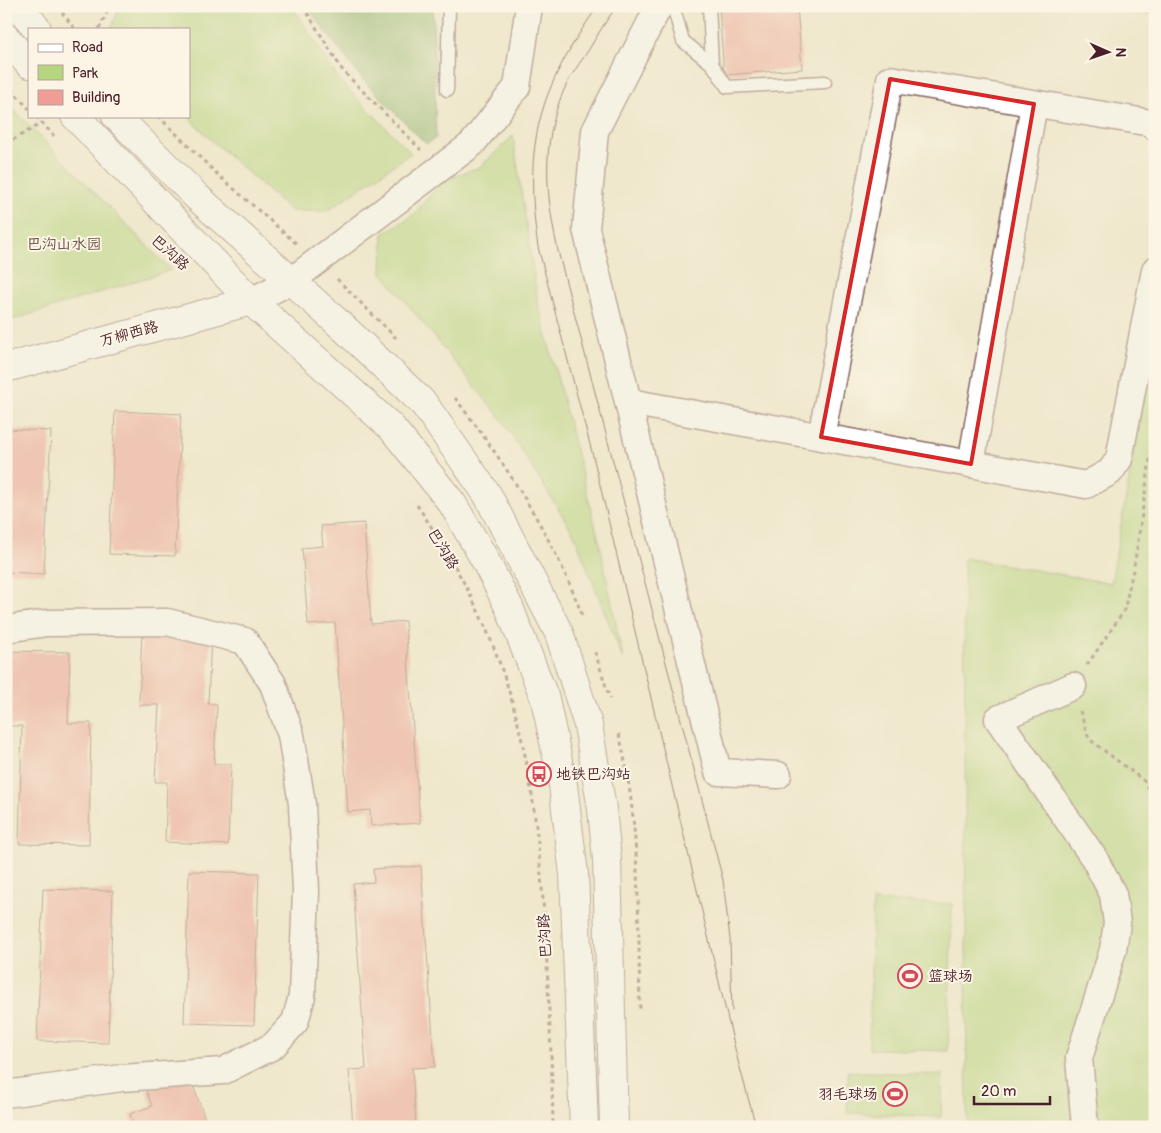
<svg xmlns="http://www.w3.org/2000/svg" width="1161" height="1133" font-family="Pangolin,'LXGW WenKai TC',sans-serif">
  <rect width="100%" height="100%" fill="#fcf5e5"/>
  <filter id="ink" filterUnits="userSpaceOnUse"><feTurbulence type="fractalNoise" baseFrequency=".02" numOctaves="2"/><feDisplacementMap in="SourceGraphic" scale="10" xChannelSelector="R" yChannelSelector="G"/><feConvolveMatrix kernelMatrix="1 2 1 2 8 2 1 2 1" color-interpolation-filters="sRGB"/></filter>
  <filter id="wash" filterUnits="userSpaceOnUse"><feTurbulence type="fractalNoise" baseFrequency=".0096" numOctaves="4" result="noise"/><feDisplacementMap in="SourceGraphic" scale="20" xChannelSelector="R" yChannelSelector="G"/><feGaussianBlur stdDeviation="1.12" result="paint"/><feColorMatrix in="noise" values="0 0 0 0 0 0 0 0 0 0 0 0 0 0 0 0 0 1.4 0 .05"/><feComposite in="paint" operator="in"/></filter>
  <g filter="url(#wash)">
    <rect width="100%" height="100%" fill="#efe8cc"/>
    <!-- green -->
    <g fill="#b4d67f" stroke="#7f7a55">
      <path d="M 120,6 L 292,6 L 340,81 L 411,153 L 327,211 L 291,211 L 210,139 L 188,116 L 189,29 L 111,29 Z"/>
      <path d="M 6,102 L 171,270 L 6,322 Z"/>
      <path d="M 513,136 L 538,303 L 600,544 L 623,659 L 574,534 L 503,421 L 382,273 L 383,234 L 413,215 L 443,180 L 480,167 Z"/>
      <path d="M 1155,330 L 1155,1127 L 967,1125 L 964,558 L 1111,583 Z"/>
      <path d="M 873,901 L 952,904 L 948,1051 L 869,1049 Z"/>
      <path d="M 848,1071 L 943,1075 L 941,1117 L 847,1113 Z"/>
    </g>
    <!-- forest -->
    <g fill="#8fb76e" stroke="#6c6b4c">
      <path d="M 306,6 L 433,6 L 436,138 L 426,144 L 363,80 Z"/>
      <path d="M 1107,6 L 1155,6 L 1155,15 Z"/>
    </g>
    <g id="blocks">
      <!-- building -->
      <g fill="#f09d96">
        <path d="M 719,6 L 797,6 L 802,69 L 724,75 Z"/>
        <path d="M 115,411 L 181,414 L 175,556 L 109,554 Z"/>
        <path d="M 6,429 L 51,431 L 44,574 L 6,572 Z"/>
        <path d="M 364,523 L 371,624 L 405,621 L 420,823 L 371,826 L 370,810 L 348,812 L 335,623 L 308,625 L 302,548 L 323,546 L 321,526 Z"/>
        <path d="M 142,631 L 211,634 L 208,704 L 217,704 L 214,764 L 231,764 L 228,845 L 165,842 L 167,782 L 155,782 L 159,705 L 139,705 Z"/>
        <path d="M 6,651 L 70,652 L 68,723 L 91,723 L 89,845 L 19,844 L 22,726 L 6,726 Z"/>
        <path d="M 421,866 L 435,1067 L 412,1068 L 416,1127 L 353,1127 L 349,1070 L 366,1069 L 353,884 L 374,882 L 373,869 Z"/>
        <path d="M 189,871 L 259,873 L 254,1025 L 184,1023 Z"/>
        <path d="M 43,889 L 113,891 L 108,1043 L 37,1041 Z"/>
        <path d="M 189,1074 L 208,1127 L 134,1127 L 130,1114 L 152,1106 L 146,1090 Z"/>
      </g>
    </g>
  </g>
  <g filter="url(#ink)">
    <use href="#blocks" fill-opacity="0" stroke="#846563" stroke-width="1"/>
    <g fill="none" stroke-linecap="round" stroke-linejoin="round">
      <defs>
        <g id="service">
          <path d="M 673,6 L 683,41 L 712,64"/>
          <path d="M 709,6 L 712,64 L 727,87 L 825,82"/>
          <path d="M 447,90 L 449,6"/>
        </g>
        <g id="minor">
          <path d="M 659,6 L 595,131 L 586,229 L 718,772 L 778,775"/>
          <path d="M 251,301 L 291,281 L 472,144 L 517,87 L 529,6"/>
          <path d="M 629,402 L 1086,485 L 1110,472 L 1119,459 L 1155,270"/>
          <path d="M 821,437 L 890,79 L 1151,123 L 1155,127"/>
          <path d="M 971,464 L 1034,104"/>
          <path d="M 6,629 L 47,623 L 167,622 L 245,641 L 273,684 L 291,735 L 302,804 L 306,891 L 302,996 L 295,1022 L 273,1046 L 223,1071 L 122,1078 L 6,1094"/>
          <path d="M 1073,686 L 998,719 L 1094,858 L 1113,894 L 1117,923 L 1113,950 L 1079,1058 L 1085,1127"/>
        </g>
        <path id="tertiary" d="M 6,368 L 251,301"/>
        <g id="secondary">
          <path d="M 19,6 L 37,29"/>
          <path d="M 6,38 L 29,64"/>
          <path d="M 75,116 L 251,301 L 391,427 L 452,503 L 484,558 L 509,607 L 545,699 L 563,785 L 574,874 L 584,1127"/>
          <path d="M 116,116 L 197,197 L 345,329 L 424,404 L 487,494 L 559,633 L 588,725 L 602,809 L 607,860 L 614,1127"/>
        </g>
      </defs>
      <!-- service casing -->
      <use href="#service" stroke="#846563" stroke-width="15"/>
      <!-- minor casing -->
      <use href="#minor" stroke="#846563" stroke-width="29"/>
      <!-- tertiary casing -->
      <use href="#tertiary" stroke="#846563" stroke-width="30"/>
      <!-- secondary casing -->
      <use href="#secondary" stroke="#846563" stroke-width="30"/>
      <!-- path -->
      <g stroke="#846563" stroke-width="3" stroke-dasharray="4 4" stroke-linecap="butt">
        <path d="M 57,6 L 75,29"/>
        <path d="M 303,6 L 343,71 L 421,150"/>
        <path d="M 99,29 L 110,6"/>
        <path d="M 6,83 L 29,109"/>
        <path d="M 36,116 L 54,136"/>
        <path d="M 158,116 L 217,174 L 298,245"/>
        <path d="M 6,144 L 42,123"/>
        <path d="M 337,279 L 396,338"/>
        <path d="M 455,398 C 506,464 555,539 583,618"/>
        <path d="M 417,505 C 451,556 482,611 502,670 C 533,758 540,852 546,945 C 549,1006 552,1066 553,1127"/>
        <path d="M 595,652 L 610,699"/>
        <path d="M 1087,665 L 1124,611 L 1135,561 L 1155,426"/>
        <path d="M 1080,711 L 1089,739 L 1144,781 L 1155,798"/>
        <path d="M 619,734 C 641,824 638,919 640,1011"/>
      </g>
      <!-- service -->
      <use href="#service" stroke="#fff" stroke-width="12"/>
      <!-- minor -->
      <use href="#minor" stroke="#fff" stroke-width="26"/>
      <!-- tertiary -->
      <use href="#tertiary" stroke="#fff" stroke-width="28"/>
      <!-- secondary -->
      <use href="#secondary" stroke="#fff" stroke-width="28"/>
      <!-- tram -->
      <g stroke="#4a1f2b" stroke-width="1">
        <path d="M 598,6 C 538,90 523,145 538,247 L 593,456 L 737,1057 L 756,1127"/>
        <path d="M 617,6 C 606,20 597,36 588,51 C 580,63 570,76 564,90 C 540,144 546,199 559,255 L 723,880 L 730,939 L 732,1011"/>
      </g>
    </g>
  </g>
  <!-- marked area -->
  <path d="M0 0H1161V1133H0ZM 890,79 L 1034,104 L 971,464 L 821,437 Z" fill="#efe8cc" fill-opacity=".55" fill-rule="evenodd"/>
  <path fill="none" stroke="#d62828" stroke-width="4" stroke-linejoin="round" d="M 890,79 L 1034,104 L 971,464 L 821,437 Z"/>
  <!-- icons -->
  <defs>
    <symbol id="bus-ring" viewBox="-11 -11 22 22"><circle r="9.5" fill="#fcf5e5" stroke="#d1495b" stroke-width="1.5"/><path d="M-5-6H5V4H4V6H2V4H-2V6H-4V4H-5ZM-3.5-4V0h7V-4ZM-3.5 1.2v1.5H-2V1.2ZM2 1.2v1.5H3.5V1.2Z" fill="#d1495b"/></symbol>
    <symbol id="stadium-ring" viewBox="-11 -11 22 22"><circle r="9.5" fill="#fcf5e5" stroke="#d1495b" stroke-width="1.5"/><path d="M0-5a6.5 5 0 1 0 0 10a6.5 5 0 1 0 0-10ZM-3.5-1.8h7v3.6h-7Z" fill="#d1495b"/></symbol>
  </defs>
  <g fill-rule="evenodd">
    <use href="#bus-ring" x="525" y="760" width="28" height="28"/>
    <use href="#stadium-ring" x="896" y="962" width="28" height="28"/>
    <use href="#stadium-ring" x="881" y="1080" width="28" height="28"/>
  </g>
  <g text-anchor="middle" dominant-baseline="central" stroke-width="4" stroke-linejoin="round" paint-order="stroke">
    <!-- park labels -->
    <g font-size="15" fill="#644d40" stroke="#fcf5e5">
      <text x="64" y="244">巴沟山水园</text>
    </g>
    <!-- street labels -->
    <g font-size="15" fill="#4a1f2b" stroke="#fcf5e5">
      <text transform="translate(170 253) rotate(42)">巴沟路</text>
      <text transform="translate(129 334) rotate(-15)">万柳西路</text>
      <text transform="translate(443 549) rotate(59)">巴沟路</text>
      <text transform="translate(545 936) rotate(-93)">巴沟路</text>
    </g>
    <!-- poi labels -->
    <g font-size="15" fill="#4a1f2b" stroke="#fcf5e5" text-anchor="start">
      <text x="556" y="774">地铁巴沟站</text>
      <text x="928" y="976">篮球场</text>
      <text x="878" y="1094" text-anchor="end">羽毛球场</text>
    </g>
  </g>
  <!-- margin -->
  <rect width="1161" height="1133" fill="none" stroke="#fcf5e5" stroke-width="25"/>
  <!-- legend -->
  <rect x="28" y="28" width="162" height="90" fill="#fcf5e5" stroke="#b59f9b"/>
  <rect x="38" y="44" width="25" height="8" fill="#ffffff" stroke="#b59f9b"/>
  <text x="72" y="52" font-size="15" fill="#4a1f2b">Road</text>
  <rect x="38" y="65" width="25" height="15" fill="#b4d67f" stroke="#b59f9b"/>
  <text x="72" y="78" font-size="15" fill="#4a1f2b">Park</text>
  <rect x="38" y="90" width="25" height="15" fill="#f09d96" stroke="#b59f9b"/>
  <text x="72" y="102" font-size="15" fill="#4a1f2b">Building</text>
  <!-- north arrow -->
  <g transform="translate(1108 52) rotate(92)" stroke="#fcf5e5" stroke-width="4" paint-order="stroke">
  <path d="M0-4L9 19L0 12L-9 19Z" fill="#4a1f2b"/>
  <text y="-8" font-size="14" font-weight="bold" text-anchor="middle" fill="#4a1f2b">N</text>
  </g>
  <!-- scale -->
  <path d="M974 1096v8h76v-8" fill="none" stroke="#4a1f2b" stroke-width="2.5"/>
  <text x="981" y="1096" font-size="15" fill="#4a1f2b" stroke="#fcf5e5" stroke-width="4" paint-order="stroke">20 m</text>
</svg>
